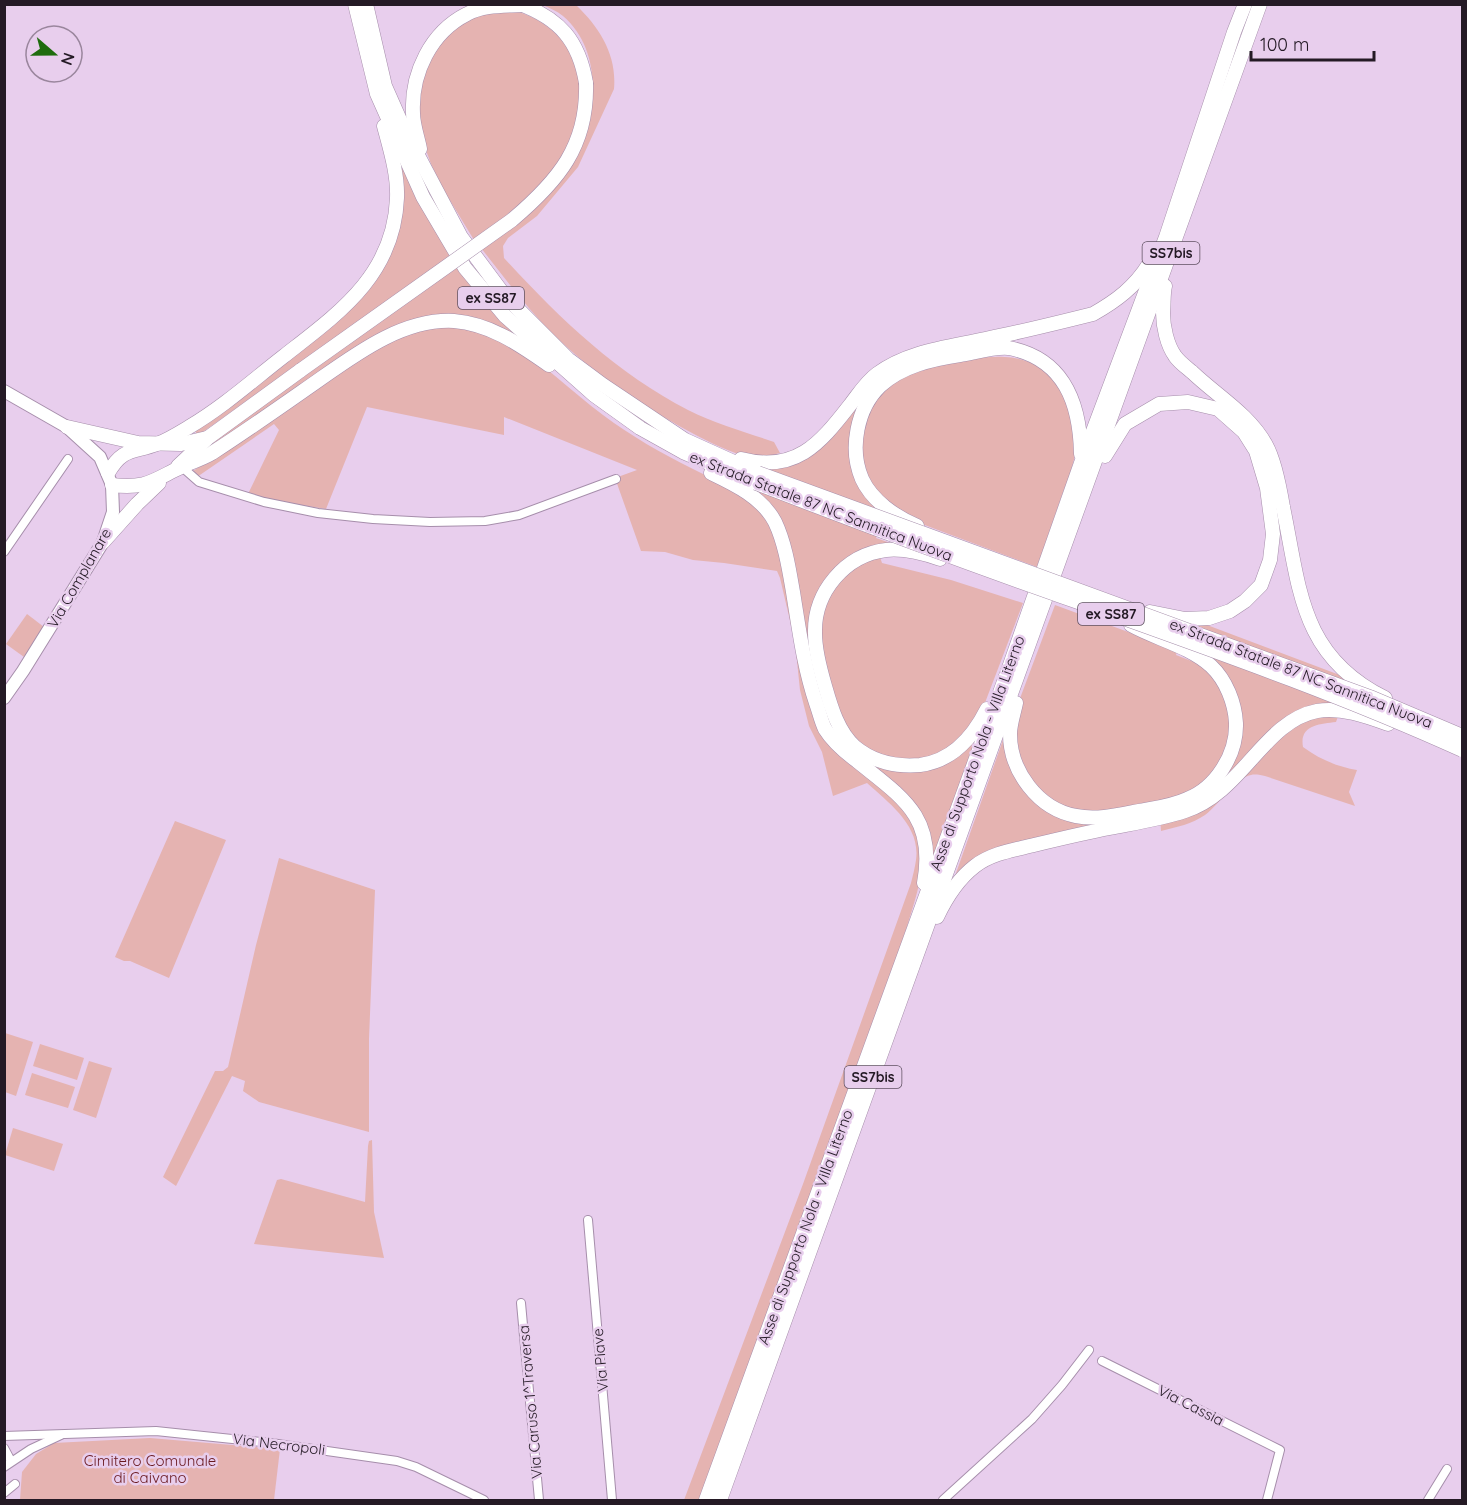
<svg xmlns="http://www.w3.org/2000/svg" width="1467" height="1505" font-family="Quicksand,sans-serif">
  <rect width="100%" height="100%" fill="#e8ceed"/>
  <!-- green -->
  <g fill="#e5b3b1">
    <path d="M 543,5 L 576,5 C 600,28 617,55 614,89 L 578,167 L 537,216 L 508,238 L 503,246 L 504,258 C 558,317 616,373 688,410 C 716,424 745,432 774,442 L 780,453 C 774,454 768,458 762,458 C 734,462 647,408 623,391 C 598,374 573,354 552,333 C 526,307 504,277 481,248 L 580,149 C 598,106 601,49 563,16 C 557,11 549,8 543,5 Z"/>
    <path d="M 515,11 C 560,23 585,61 581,108 C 581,115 577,123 575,130 C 572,137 571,145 567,151 C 543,189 509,214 474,240 L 443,189 L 431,164 L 420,134 L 417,102 L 427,61 L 454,27 L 483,12 Z"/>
    <path d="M 398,160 L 436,232 L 518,336 L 516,337 L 498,328 L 416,322 L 209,449 L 206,447 L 311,355 L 200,434 L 196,433 L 195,429 L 380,272 Z"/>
    <path d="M 438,327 C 458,327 477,328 496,336 C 536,355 568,389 603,415 C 631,436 661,453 693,469 C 714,480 739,489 755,507 L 762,501 L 758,495 L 767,470 C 778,468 789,466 799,461 C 841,442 854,392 894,370 L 898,380 C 927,367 973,355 1005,357 C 1052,359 1079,401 1076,445 C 1075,464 1067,481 1061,498 C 1053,521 1045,544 1037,567 L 914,521 L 915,517 L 889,506 L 876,538 L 899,546 L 877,548 L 882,563 L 951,580 L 1023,603 L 983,708 C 976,721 968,736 956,745 C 921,772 871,765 845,729 C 834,713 831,691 826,672 L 818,675 C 823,700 829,724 846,743 C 880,782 942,778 973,738 L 976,739 L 932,861 C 927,783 866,783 832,729 C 822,713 818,695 815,677 L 806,679 C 812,705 819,731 838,750 C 869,782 922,801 923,853 C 923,879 913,906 906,930 L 699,1500 L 684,1500 L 803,1184 L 911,883 C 913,875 915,867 916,860 C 921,826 889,803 867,783 L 833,796 L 822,752 L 809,726 L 800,690 L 795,642 L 780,578 L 777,571 L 724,563 L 693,560 L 665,552 L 641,551 L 615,478 L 637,470 L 504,417 L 504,435 L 367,407 L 326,509 L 247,496 L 279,430 L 274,424 L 197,477 L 190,473 C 229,447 267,422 305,396 C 346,368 388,335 438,327 Z"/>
    <path d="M 1055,605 L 1177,650 L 1176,655 L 1199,664 L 1193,626 L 1207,625 L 1345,677 L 1341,708 L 1336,722 C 1320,724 1299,725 1303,747 C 1319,759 1338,767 1357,770 L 1349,792 L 1355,806 L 1265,776 C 1261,775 1255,774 1251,775 C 1235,778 1219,805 1205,815 C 1192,824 1177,827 1161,831 L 1160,815 L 1096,827 L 955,876 L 1004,737 L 1008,750 L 1050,810 L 1108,813 L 1069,810 L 1037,790 L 1015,748 L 1019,701 Z"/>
    <path d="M 27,614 L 44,627 L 24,657 L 6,644 Z"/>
    <path d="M 175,821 L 226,840 L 169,978 L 130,961 L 124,961 L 115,957 Z"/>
    <path d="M 279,858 L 375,890 L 369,1039 L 369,1132 L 259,1102 L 243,1091 L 245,1081 L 232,1076 L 176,1186 L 163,1177 L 215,1071 L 223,1071 L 228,1067 L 256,945 Z"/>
    <path d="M 5,1033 L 33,1042 L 16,1096 L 5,1092 Z"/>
    <path d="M 40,1044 L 84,1058 L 77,1080 L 33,1066 Z"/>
    <path d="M 89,1061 L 112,1068 L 96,1118 L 73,1110 Z"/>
    <path d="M 32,1073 L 75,1087 L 68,1108 L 25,1095 Z"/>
    <path d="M 13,1128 L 63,1144 L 54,1171 L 5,1155 Z"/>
    <path d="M 372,1140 L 374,1212 L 384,1258 L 254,1244 L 277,1180 L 281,1179 L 365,1202 L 368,1146 L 369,1141 Z"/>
    <path d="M 150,1438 L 280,1449 L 274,1500 L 20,1500 L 22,1472 L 36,1454 L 54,1443 Z"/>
  </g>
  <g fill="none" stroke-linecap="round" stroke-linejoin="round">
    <defs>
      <g id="minor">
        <path d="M 182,467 L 199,482 L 264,502 L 318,513 L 373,519 L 430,522 L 485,521 L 519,515 L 616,479"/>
        <path d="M 4,552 L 68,459"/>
        <path d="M 588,1220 L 612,1500"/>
        <path d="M 521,1303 L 539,1500"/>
        <path d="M 1102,1361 L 1280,1450 L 1267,1500"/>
        <path d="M 4,1436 L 156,1431 L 271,1443 L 397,1461 L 416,1467 L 484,1500"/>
        <path d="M 4,1448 L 11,1461"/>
        <path d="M 4,1467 L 31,1449 L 61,1435"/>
        <path d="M 4,1493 L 15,1484"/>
        <path d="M 943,1500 L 1032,1419 L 1062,1385 L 1089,1350"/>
        <path d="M 1428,1500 L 1447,1469"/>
      </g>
      <path id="secondary" d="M 4,391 L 67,427 L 100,457 L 112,485 L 113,512 L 103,542 L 23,671 L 4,698"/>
      <g id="trunk">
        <path d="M 355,4 L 377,94 L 423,197 L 465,268 L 505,316 L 594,395 L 640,428 L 683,452 L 756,483"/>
        <path d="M 366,4 L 385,86 L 404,129 L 461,237 L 505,296 L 568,359 L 603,385 L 685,440 L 758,473"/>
        <path d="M 520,4 C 560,19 579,41 586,83"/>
        <path d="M 420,149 C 418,138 413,125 413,113 C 411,73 431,32 467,14 C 483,5 503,6 521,5"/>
        <path d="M 1165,286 C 1163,294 1164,304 1163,313 C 1163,326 1167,345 1175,356 C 1179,362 1186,367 1192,372 C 1217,396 1249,414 1266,445 C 1275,461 1280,489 1283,507 C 1300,589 1300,656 1385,698"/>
        <path d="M 67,427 L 138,443 L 181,444 L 207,438"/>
        <path d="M 1105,456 L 1125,424 L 1159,404 L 1188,402 L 1218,409 L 1244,432 L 1256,451 L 1267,488 L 1273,534 L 1270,560 L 1261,585 L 1245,601 L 1230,611 L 1209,618 L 1185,619 L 1150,612"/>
        <path d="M 741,459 C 795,473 819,445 850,405 C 858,395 866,382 877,374 C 908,351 949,347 985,339 C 1021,332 1057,323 1093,314 C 1116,301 1135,287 1149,264"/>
        <path d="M 178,466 L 209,437 L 301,370"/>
        <path d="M 108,473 C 123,447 133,453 157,444 C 168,440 179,433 189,427 C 223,407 253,380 284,356 C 339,313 394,275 397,198 C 398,174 390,149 384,126"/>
        <path d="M 711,473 C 734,484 762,497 775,522 C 785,543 789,569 793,592 C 799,629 804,668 816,703 C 819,711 821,721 825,729 C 833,742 845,752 857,761 C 903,798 936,817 924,883"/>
        <path d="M 112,485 C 146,489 152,481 181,467 C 191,462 202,459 212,453 C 243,433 273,412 303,391 C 347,361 398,318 454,321 C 491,324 520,345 549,365"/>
        <path d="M 917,526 C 896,517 872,501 862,479 C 849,449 857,408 880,386 C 901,366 933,359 960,355 C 973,353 997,346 1009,348 C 1065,359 1080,404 1081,454"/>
        <path d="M 103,542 L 137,504 L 159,483"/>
        <path d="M 940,559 C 923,553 904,548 886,550 C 845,555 814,592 815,633 C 815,651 820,669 825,686 C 831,707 838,732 855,747 C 873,762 897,767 920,765 C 952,761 973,737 987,709"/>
        <path d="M 1016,703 C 1014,713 1010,724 1010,734 C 1010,771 1038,809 1076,816 C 1097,820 1118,815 1139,811 C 1155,808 1172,806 1187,799 C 1216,788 1237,754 1236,723 C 1235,703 1226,680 1211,666 C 1189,646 1156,639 1131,625"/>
        <path d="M 937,917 C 946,898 958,879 975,866 C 992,853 1014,850 1034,845 C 1059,839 1084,833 1110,828 C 1135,823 1161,819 1185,811 C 1242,793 1264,721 1317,711 C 1341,707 1366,716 1388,724"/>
        <path d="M 706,1500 L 1010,665 L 1081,463 L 1166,237 L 1234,32 L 1245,4"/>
        <path d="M 720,1500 L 1260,4"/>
      </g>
    </defs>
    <!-- minor casing -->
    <use href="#minor" stroke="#a68eab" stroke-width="10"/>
    <!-- secondary casing -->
    <use href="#secondary" stroke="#a68eab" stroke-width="14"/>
    <!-- trunk casing -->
    <use href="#trunk" stroke="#a68eab" stroke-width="15"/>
    <!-- minor -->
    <use href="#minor" stroke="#fff" stroke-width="8"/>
    <!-- secondary -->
    <use href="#secondary" stroke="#fff" stroke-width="12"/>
    <!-- trunk -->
    <use href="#trunk" stroke="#fff" stroke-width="14"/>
    <defs>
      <g id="trunk-bridge">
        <path d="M 301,370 L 512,220 C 558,181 588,146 586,83"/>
        <path d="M 758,473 L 1370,697 L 1462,736"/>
        <path d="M 756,483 C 870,527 983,569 1098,609 C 1221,653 1343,696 1462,750"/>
      </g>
    </defs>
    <!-- trunk-bridge casing -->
    <use href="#trunk-bridge" stroke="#a68eab" stroke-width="15" stroke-linecap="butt"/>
    <!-- trunk-bridge -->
    <use href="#trunk-bridge" stroke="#fff" stroke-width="14"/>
  </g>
  <g text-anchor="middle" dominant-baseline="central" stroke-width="5" stroke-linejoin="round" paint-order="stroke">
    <!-- shield labels -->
    <g fill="#e8ceed" stroke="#5f5061" stroke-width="1.5">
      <rect x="1142.5" y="242" width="57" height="22" rx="4.5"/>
      <rect x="458" y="287" width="66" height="22" rx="4.5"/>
      <rect x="1078" y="603" width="66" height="22" rx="4.5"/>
      <rect x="844.5" y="1066" width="57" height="22" rx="4.5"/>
    </g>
    <g font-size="14" font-weight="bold" fill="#241a25">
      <text x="1171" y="253">SS7bis</text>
      <text x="491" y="298">ex SS87</text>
      <text x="1111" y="614">ex SS87</text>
      <text x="873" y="1077">SS7bis</text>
    </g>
    <!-- street labels -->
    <g font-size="15" fill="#241a25" stroke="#e8ceed">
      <text transform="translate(821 506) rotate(21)">ex Strada Statale 87 NC Sannitica Nuova</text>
      <text transform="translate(79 578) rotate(-60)">Via Complanare</text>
      <text transform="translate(1301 673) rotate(21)">ex Strada Statale 87 NC Sannitica Nuova</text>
      <text transform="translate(977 753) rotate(-70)">Asse di Supporto Nola - Villa Literno</text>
      <text transform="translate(805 1227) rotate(-70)">Asse di Supporto Nola - Villa Literno</text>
      <text transform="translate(600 1360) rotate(-95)">Via Piave</text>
      <text transform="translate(530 1402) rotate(-95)">Via Caruso 1^Traversa</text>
      <text transform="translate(1191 1405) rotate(27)">Via Cassia</text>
      <text transform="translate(279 1444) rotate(7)">Via Necropoli</text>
    </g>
    <!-- park labels -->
    <g font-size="15" fill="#69181f" stroke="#e8ceed">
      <text x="150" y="1460">Cimitero Comunale<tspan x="150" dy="17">di Caivano</tspan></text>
    </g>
  </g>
  <!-- border -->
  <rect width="1467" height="1505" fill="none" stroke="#241a25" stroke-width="12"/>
  <!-- north arrow -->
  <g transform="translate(54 54) rotate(110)"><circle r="28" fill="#e8ceed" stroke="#9a869d" stroke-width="1.5"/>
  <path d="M0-4.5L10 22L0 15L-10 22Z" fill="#1f6c0e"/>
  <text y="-9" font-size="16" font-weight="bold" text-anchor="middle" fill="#241a25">N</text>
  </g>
  <!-- scale -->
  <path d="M1251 51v9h123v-9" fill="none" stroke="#241a25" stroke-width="3"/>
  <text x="1260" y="51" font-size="18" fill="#241a25" stroke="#e8ceed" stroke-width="4.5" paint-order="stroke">100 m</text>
</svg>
